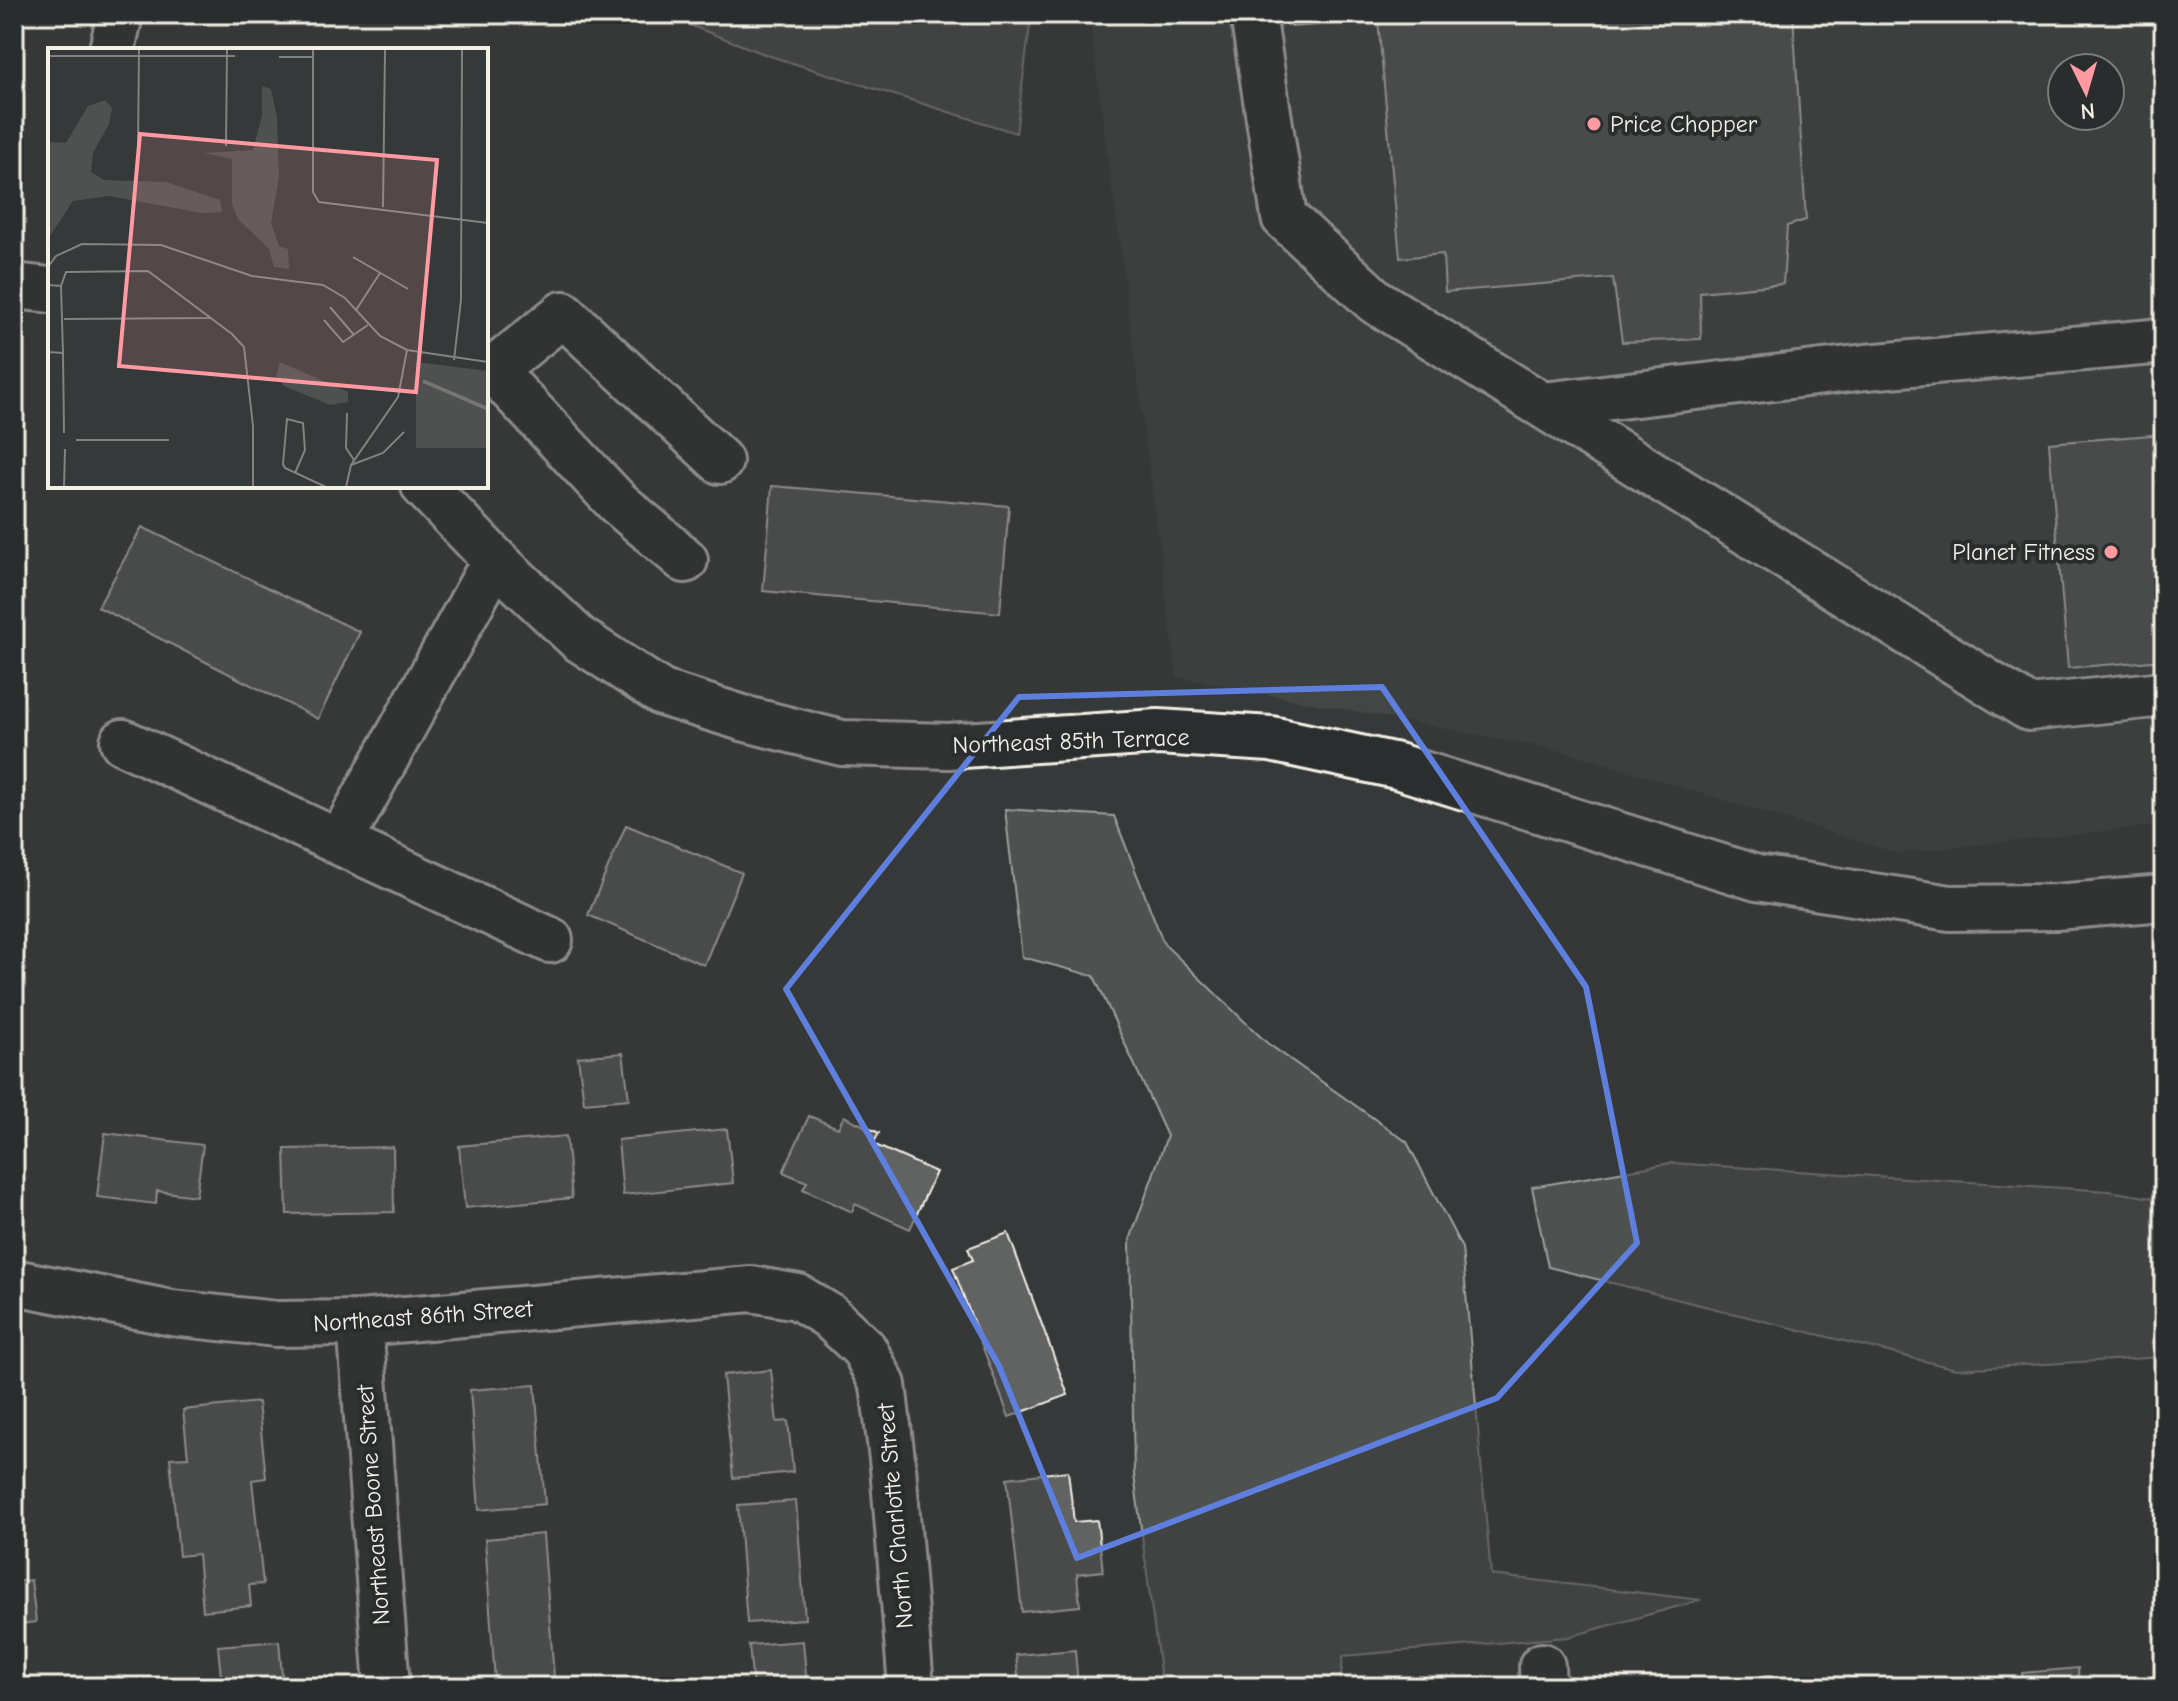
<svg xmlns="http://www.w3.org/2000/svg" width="2178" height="1701" font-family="'Comic Neue',sans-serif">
  <rect width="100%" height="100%" fill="#363939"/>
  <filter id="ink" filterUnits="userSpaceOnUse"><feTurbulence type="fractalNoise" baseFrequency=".0125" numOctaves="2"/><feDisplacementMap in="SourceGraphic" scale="16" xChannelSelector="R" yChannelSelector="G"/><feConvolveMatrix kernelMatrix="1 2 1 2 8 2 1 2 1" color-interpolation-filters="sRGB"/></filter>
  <g filter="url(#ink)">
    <!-- built -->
    <path fill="#434645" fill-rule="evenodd" d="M 1089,14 L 2164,14 L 2164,825 L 1897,853 L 1567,752 L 1177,677 ZM 2062,68 L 2110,68 L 2110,116 L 2062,116 Z"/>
    <!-- green -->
    <g fill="#4e514f" stroke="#a1a19c" stroke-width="2">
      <path d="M 661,14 L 1020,14 L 1030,25 L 1016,133 L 767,55 Z"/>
      <path d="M 14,88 L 25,215 L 14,215 Z"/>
      <path d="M 1005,809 L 1114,816 L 1164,944 L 1267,1043 L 1407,1142 L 1462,1248 L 1491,1575 L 1701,1600 L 1568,1637 L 1343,1656 L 1340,1687 L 1162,1687 L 1134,1475 L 1130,1240 L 1167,1136 L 1094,976 L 1022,957 Z"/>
      <path d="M 1671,1163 L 2109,1191 L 2164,1200 L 2164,1357 L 1956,1369 L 1548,1267 L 1532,1187 Z"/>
    </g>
    <!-- building -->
    <g fill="#616362" stroke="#f4f1e8" stroke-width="2">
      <path d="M 1291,14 L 1793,14 L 1806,220 L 1787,226 L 1783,284 L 1700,292 L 1701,339 L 1622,342 L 1613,278 L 1445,292 L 1443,254 L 1400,258 L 1378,20 L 1292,27 Z"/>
      <path d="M 2164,434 L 2164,660 L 2068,668 L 2049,443 Z"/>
      <path d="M 772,486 L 1009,506 L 1000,613 L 763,591 Z"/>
      <path d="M 142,527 L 360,632 L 318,719 L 98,607 Z"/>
      <path d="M 626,825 L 742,873 L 704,965 L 588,915 Z"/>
      <path d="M 623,1053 L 629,1099 L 584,1103 L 578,1057 Z"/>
      <path d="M 809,1116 L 838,1128 L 844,1116 L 879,1133 L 873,1144 L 936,1172 L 910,1229 L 855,1204 L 852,1212 L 803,1189 L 807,1182 L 783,1172 Z"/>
      <path d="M 727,1129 L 733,1183 L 623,1195 L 618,1140 Z"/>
      <path d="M 105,1133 L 203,1145 L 196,1196 L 157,1191 L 156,1204 L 97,1197 Z"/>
      <path d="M 566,1136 L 572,1198 L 465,1208 L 459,1146 Z"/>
      <path d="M 393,1147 L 394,1212 L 287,1214 L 285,1149 Z"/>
      <path d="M 1008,1233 L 1068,1395 L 1009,1417 L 953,1268 L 973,1260 L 968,1248 Z"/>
      <path d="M 771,1370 L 777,1422 L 788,1421 L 793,1472 L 733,1478 L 723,1375 Z"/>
      <path d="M 535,1385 L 545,1504 L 479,1510 L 470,1390 Z"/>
      <path d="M 258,1402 L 266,1478 L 252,1480 L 263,1584 L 249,1585 L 251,1606 L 203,1611 L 198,1554 L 179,1556 L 170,1458 L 188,1457 L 183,1410 Z"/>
      <path d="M 1068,1471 L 1074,1522 L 1097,1520 L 1103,1571 L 1077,1574 L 1080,1606 L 1022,1612 L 1007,1478 Z"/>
      <path d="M 796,1501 L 805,1619 L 747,1623 L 738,1505 Z"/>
      <path d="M 543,1534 L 554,1677 L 495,1681 L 485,1539 Z"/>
      <path d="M 31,1580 L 36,1622 L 14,1625 L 14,1582 Z"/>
      <path d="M 279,1641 L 283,1687 L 222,1687 L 218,1646 Z"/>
      <path d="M 803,1641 L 807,1687 L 753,1687 L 749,1645 Z"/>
      <path d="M 1075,1650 L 1078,1687 L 1019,1687 L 1016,1655 Z"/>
      <path d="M 2078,1668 L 2079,1687 L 2023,1687 L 2022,1673 Z"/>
      <path d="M 1716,1682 L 1717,1687 L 1663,1687 Z"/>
      <path d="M 2000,1682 L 2001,1687 L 1975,1687 L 1975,1684 Z"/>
    </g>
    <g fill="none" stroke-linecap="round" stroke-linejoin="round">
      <defs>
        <g id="minor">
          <path d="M 1253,14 L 1284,217 L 1375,301 L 2029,708 L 2164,694"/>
          <path d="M 112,50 L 120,14"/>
          <path d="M 14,286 L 50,290"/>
          <path d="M 493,370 L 617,502 L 685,560"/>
          <path d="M 486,376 L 563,314 L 720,461"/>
          <path d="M 1543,405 L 1866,367 L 2164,341"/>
          <path d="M 424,486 L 495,560 L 579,639 L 662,693 L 746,719 L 842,743 L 948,746 L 1158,732 L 1271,739 L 1397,766 L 1757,878 L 1950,908 L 2056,907 L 2164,898"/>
          <path d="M 123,742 L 550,940"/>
          <path d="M 340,842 L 495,560"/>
          <path d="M 14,1282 L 172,1313 L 276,1324 L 360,1323 L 751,1289 L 798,1297 L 829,1316 L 864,1349 L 883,1385 L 893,1467 L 911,1687"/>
          <path d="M 360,1323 L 387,1687"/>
          <path d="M 1542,1666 L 1543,1687"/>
        </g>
      </defs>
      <!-- minor casing -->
      <use href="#minor" stroke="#f4f1e8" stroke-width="50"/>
      <!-- minor -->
      <use href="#minor" stroke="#2a2d2e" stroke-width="44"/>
    </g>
  </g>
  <!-- marked area -->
  <path d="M0 0H2178V1701H0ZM 1382,687 L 1586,987 L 1637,1243 L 1497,1398 L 1077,1558 L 999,1366 L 786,989 L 1019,697 Z" fill="#363939" fill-opacity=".55" fill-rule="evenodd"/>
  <path fill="none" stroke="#5e7fdd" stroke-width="6" stroke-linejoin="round" d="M 1382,687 L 1586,987 L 1637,1243 L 1497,1398 L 1077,1558 L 999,1366 L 786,989 L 1019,697 Z"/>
  <!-- markers -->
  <g fill="#ff9aa2" stroke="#2a2d2e" stroke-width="3">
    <circle cx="1594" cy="124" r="8"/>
    <circle cx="2111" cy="552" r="8"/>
  </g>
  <g text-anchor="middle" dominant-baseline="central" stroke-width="8" stroke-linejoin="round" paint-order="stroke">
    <!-- poi labels -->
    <g font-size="24" fill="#f4f1e8" stroke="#2a2d2e" text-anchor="start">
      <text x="1610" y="124">Price Chopper</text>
      <text x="2095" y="552" text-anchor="end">Planet Fitness</text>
    </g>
    <!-- street labels -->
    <g font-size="24" fill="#f4f1e8" stroke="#2a2d2e">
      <text transform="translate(1071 741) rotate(-2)">Northeast 85th Terrace</text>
      <text transform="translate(423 1316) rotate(-4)">Northeast 86th Street</text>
      <text transform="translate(373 1505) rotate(-94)">Northeast Boone Street</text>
      <text transform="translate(895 1516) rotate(-95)">North Charlotte Street</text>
    </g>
  </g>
  <!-- overview -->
  <g transform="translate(48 48)">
    <rect width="440" height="440" fill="#363939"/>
    <path d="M 214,38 L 223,41 L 229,69 L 231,129 L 223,175 L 231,198 L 240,201 L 241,221 L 226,219 L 221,201 L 190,171 L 184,156 L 184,111 L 156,105 L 205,102 L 214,67 ZM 57,52 L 64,60 L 61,76 L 45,105 L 43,124 L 56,132 L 118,134 L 172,152 L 174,164 L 154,165 L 61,148 L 25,153 L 0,191 L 0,94 L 18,95 L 40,58 ZM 232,314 L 300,344 L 300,354 L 282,357 L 236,338 L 228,328 ZM 368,314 L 440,323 L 440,400 L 368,400 Z" fill="#4e514f"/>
    <path fill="none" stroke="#757572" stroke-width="4" d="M 375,333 L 440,361"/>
    <path fill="none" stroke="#82837f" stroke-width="2" d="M 265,1 L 265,144 L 271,154 L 440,175M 0,8 L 187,8M 231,9 L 265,9M 178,98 L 179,1M 90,100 L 91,1M 335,159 L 337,1M 305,209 L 360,241M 0,219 L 8,208 L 34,196 L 113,197 L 204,228 L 275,237 L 297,250 L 332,288 L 359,302 L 440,314M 0,237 L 13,238 L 18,224 L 100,223 L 184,286 L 196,299 L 205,378 L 205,439M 13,238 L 15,305M 282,259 L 306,287M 308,262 L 332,225M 16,271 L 162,270M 276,272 L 295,294 L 320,277M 0,304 L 15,305 L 16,385M 406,312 L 413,252 L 414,1M 299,365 L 298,400 L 306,412M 28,392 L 121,392M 303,417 L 335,405 L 356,384M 247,425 L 257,402 L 255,375 L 239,371 L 235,416 L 237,420 L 278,439M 16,439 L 17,401M 298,439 L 303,417 L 350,349 L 359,302"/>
    <path fill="#ff9aa2" fill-opacity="0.15" stroke="#ff9aa2" stroke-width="4" d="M 92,86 L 389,112 L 368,344 L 71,318 Z"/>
    <rect width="440" height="440" fill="none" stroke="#f4f1e8" stroke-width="4"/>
  </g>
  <!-- margin -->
  <rect width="2178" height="1701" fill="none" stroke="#2a2d2e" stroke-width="48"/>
  <rect x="24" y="24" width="2130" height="1653" fill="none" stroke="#f4f1e8" stroke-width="3" filter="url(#ink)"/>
  <!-- north arrow -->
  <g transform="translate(2086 92) rotate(175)"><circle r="38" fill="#2a2d2e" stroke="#7b7b78" stroke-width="2"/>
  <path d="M0-6L14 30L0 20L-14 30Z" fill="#ff9aa2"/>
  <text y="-12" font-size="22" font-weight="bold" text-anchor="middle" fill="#f4f1e8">N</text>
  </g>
</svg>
